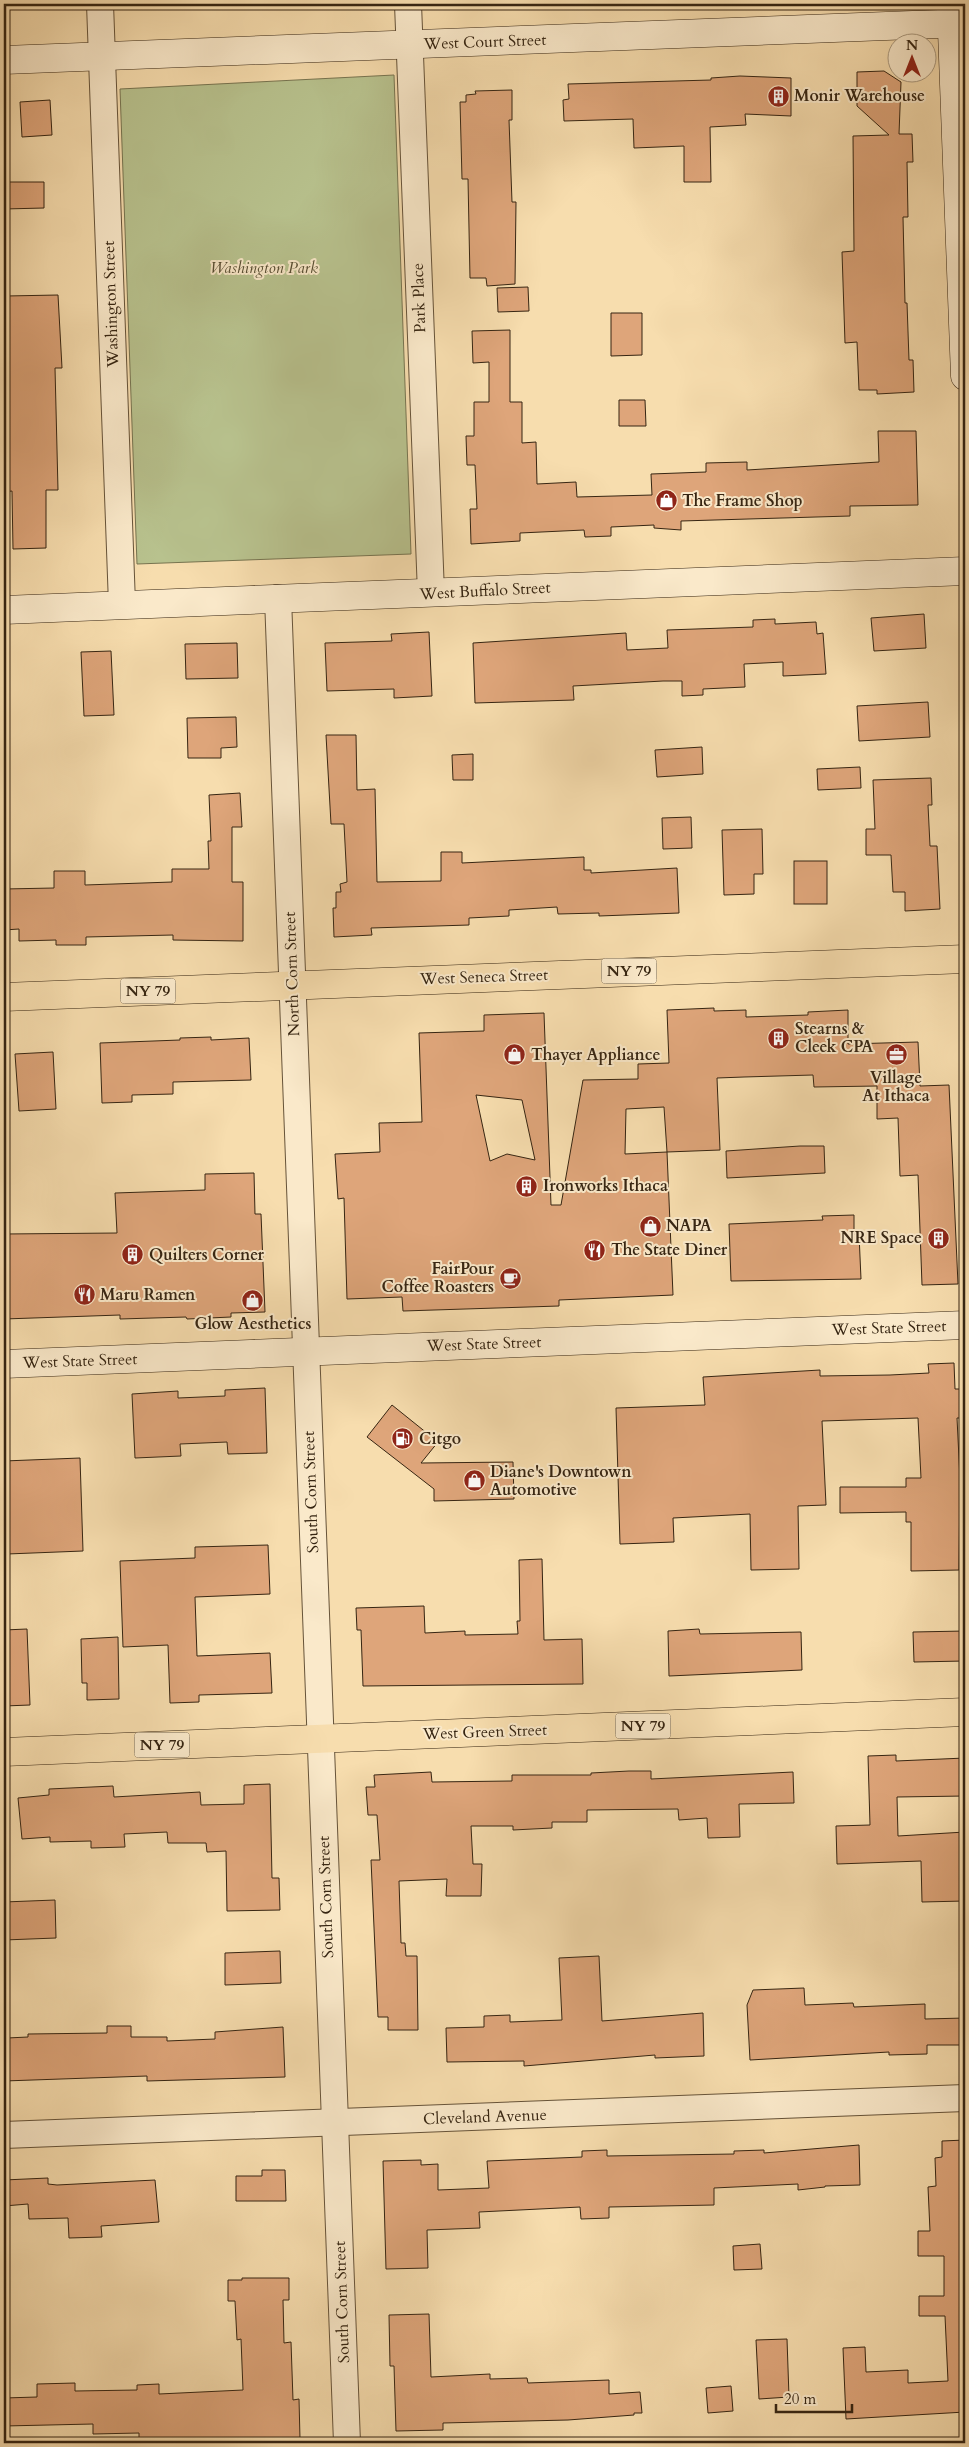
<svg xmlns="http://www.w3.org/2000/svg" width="969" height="2447" font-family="Cardo,serif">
  <rect width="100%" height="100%" fill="#f7ddae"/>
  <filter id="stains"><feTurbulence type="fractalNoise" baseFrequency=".004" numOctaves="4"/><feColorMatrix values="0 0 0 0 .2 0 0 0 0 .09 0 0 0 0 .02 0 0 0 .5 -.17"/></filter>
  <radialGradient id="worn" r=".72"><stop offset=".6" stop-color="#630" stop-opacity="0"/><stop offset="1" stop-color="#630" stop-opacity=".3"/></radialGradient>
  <!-- green -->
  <path fill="#b8c28e" stroke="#777450" d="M 394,75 L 411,554 L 137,564 L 120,89 Z"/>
  <!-- building -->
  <g fill="#dea57a" stroke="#362512" fill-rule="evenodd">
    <path d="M 884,71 L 901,82 L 899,134 L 912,134 L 913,162 L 907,162 L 908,217 L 903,217 L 905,303 L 907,303 L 909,360 L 913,360 L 914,392 L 877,394 L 877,390 L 859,390 L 857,342 L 845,343 L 842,252 L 854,251 L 853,136 L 889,135 L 857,106 L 857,72 Z"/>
    <path d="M 740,76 L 791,78 L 791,116 L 745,114 L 746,125 L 710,127 L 711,182 L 684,182 L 684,146 L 634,148 L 633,119 L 564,121 L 563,100 L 569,99 L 568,84 L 711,80 L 711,78 Z"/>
    <path d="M 512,90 L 512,120 L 509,120 L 512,202 L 516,202 L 515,284 L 487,286 L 486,278 L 470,278 L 468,179 L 462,179 L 460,102 L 466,102 L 466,95 L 476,94 L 475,91 Z"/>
    <path d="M 50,100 L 52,135 L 22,137 L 20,102 Z"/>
    <path d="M 4,182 L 44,182 L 44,208 L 4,209 Z"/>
    <path d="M 528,287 L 529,311 L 498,312 L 497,288 Z"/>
    <path d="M 58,295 L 62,368 L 55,368 L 58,490 L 46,490 L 46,548 L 13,549 L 12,491 L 4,492 L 6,296 Z"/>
    <path d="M 611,313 L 642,313 L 642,355 L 611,356 Z"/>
    <path d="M 510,330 L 510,402 L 522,402 L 522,443 L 536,442 L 537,484 L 576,482 L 577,497 L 652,495 L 651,474 L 706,472 L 706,463 L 747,462 L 747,470 L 879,462 L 878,431 L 916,431 L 918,505 L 850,506 L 850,516 L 681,521 L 681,530 L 654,528 L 654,525 L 611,527 L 611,536 L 585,537 L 584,530 L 520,533 L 520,541 L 471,544 L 470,509 L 477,509 L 475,465 L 467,465 L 466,436 L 474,436 L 474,402 L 489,402 L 489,362 L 473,363 L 472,331 Z"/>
    <path d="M 619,400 L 645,400 L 646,426 L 619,426 Z"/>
    <path d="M 924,614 L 926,648 L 874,651 L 871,618 Z"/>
    <path d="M 775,619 L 775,624 L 816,622 L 817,634 L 823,633 L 826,674 L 783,676 L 783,662 L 744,664 L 745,687 L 703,689 L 703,695 L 682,696 L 682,681 L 663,681 L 573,686 L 574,700 L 475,703 L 473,643 L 626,633 L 627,650 L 668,648 L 667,630 L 753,627 L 753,620 Z"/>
    <path d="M 429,632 L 432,696 L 394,698 L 394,689 L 327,691 L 325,643 L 392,641 L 391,634 Z"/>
    <path d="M 237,643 L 238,678 L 186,679 L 185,644 Z"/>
    <path d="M 111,651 L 114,715 L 84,716 L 81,652 Z"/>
    <path d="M 928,702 L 930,737 L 859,741 L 857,706 Z"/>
    <path d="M 236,717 L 237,747 L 221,748 L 221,758 L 188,758 L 187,718 Z"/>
    <path d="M 326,735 L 356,735 L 357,790 L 375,789 L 377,882 L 441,881 L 441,852 L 462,852 L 462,863 L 584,857 L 584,870 L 591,870 L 591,873 L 677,868 L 679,913 L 599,916 L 599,913 L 558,914 L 557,907 L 509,910 L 509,916 L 469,918 L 469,925 L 371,928 L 372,935 L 334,937 L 333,908 L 336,908 L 336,892 L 341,892 L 340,884 L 347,882 L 344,824 L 331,824 Z"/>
    <path d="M 702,747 L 703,774 L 657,777 L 655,750 Z"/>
    <path d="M 473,754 L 473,780 L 453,780 L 452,755 Z"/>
    <path d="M 860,767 L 861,788 L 818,790 L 817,769 Z"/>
    <path d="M 931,778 L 932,805 L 928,805 L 930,846 L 937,846 L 940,909 L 905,911 L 905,892 L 893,892 L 891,855 L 866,855 L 866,829 L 875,829 L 873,780 Z"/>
    <path d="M 240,793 L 242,827 L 232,827 L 232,882 L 243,882 L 243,941 L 173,940 L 173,935 L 86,937 L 86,945 L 56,945 L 56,940 L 19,941 L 19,929 L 4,930 L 4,889 L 54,888 L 54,871 L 85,871 L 85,885 L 172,882 L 172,869 L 209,869 L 208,841 L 211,841 L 209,795 Z"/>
    <path d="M 691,817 L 692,848 L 663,849 L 662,818 Z"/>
    <path d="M 762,829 L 763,874 L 754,874 L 754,894 L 724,895 L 722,830 Z"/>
    <rect x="794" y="861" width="33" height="43"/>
    <path d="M 714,1008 L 714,1011 L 746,1010 L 746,1017 L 808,1015 L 808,1012 L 848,1010 L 848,1044 L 918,1042 L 920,1086 L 949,1085 L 958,1284 L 922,1285 L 918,1175 L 900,1176 L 898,1118 L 877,1119 L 877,1086 L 814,1087 L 813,1075 L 744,1077 L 717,1078 L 720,1150 L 667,1152 L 673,1295 L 559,1300 L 559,1306 L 403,1311 L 402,1297 L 347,1299 L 344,1198 L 338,1199 L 335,1154 L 380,1152 L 379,1123 L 422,1122 L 419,1033 L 484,1031 L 484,1015 L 544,1013 L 551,1205 L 561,1205 L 583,1080 L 638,1079 L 638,1064 L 669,1063 L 667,1010 ZM 476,1095 L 522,1100 L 535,1160 L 507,1154 L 490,1161 ZM 664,1107 L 667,1152 L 625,1154 L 626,1109 Z"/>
    <path d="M 211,1037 L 211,1040 L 249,1038 L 251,1080 L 173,1082 L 173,1094 L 132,1095 L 132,1102 L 102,1103 L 100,1043 L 180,1040 L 180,1038 Z"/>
    <path d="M 53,1052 L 56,1109 L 19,1111 L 15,1054 Z"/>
    <path d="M 800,1146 L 824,1146 L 825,1173 L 727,1178 L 726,1151 Z"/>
    <path d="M 254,1173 L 255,1214 L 261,1214 L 265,1312 L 231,1313 L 231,1317 L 187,1319 L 186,1317 L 120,1319 L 120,1315 L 4,1319 L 4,1234 L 117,1233 L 115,1193 L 205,1190 L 205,1174 Z"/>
    <path d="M 854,1215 L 854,1234 L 859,1234 L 861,1279 L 731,1281 L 729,1224 L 823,1220 L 822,1216 Z"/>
    <path d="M 954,1363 L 955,1389 L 963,1389 L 964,1418 L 957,1418 L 960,1479 L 959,1570 L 911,1571 L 911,1522 L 906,1522 L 906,1512 L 840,1513 L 840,1487 L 906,1487 L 906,1478 L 921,1478 L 918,1418 L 822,1421 L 826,1505 L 798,1506 L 799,1569 L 751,1570 L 750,1514 L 673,1518 L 674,1542 L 620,1544 L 616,1408 L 705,1405 L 703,1377 L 820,1370 L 820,1376 L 890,1375 L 929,1373 L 928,1364 Z"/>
    <path d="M 265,1388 L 267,1453 L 228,1454 L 227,1442 L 180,1444 L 181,1456 L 135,1458 L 132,1394 L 178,1391 L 178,1398 L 225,1396 L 225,1390 Z"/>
    <path d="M 392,1405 L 438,1442 L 421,1463 L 513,1462 L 514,1499 L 434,1501 L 434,1489 L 367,1437 Z"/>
    <path d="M 80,1458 L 83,1551 L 7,1554 L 4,1461 Z"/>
    <path d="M 268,1545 L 270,1594 L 195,1597 L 197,1656 L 270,1653 L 272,1693 L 199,1695 L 199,1702 L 170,1703 L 168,1645 L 123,1647 L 120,1561 L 195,1558 L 195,1547 Z"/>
    <path d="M 542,1559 L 544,1640 L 582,1639 L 583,1684 L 363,1686 L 361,1630 L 357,1630 L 356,1608 L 424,1606 L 425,1633 L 465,1631 L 465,1635 L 518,1634 L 517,1621 L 520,1621 L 519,1560 Z"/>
    <path d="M 27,1629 L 30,1705 L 4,1706 L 4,1630 Z"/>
    <path d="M 699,1629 L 700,1634 L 801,1632 L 802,1670 L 669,1676 L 668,1631 Z"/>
    <path d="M 965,1631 L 965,1661 L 914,1662 L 913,1632 Z"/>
    <path d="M 118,1637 L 119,1699 L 87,1700 L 87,1683 L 82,1683 L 81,1639 Z"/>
    <path d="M 896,1755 L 896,1761 L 965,1758 L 965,1796 L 897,1797 L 898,1836 L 965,1832 L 965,1901 L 922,1902 L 921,1861 L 837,1864 L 836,1826 L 870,1825 L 868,1756 Z"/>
    <path d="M 629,1771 L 651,1771 L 651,1779 L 793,1772 L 794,1803 L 739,1804 L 740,1837 L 708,1838 L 707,1818 L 679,1820 L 678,1809 L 587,1810 L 587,1822 L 552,1822 L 552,1828 L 513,1830 L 513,1826 L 471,1826 L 473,1864 L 482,1864 L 481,1896 L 446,1896 L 447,1879 L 399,1881 L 401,1943 L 405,1943 L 406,1956 L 417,1956 L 418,2030 L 388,2030 L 388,2017 L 378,2017 L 371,1860 L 380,1860 L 377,1815 L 368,1815 L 366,1787 L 375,1787 L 374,1775 L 431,1772 L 432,1782 L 512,1781 L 512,1775 L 591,1775 L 591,1773 Z"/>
    <path d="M 270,1784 L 272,1878 L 279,1878 L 280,1910 L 227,1911 L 226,1851 L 207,1852 L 206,1843 L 168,1843 L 167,1832 L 124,1834 L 125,1847 L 91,1848 L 91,1841 L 50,1842 L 50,1837 L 22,1839 L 18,1798 L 49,1795 L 49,1789 L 113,1786 L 114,1797 L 200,1792 L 201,1805 L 244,1804 L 244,1785 Z"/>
    <path d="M 55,1900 L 56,1938 L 4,1940 L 4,1902 Z"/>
    <path d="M 280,1951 L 281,1983 L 225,1985 L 225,1953 Z"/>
    <path d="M 599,1956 L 602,2021 L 703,2013 L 704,2056 L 655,2058 L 655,2055 L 524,2066 L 524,2061 L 447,2062 L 446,2028 L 484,2027 L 484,2016 L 510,2015 L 510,2022 L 562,2020 L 559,1958 Z"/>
    <path d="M 804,1988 L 805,2005 L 853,2003 L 854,2007 L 925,2004 L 925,2019 L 965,2018 L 965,2045 L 927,2045 L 927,2054 L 889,2055 L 889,2052 L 750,2060 L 747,2005 L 753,1990 Z"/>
    <path d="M 107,2026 L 131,2026 L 131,2037 L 167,2037 L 167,2041 L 215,2039 L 215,2032 L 283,2027 L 285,2077 L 147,2081 L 147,2076 L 4,2081 L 4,2047 L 7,2047 L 7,2038 L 28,2037 L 28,2034 L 107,2033 Z"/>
    <path d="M 965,2140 L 965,2412 L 846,2419 L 843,2348 L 865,2347 L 866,2372 L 908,2370 L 908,2383 L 948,2381 L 945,2316 L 919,2316 L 919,2296 L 944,2296 L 944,2256 L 918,2256 L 918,2231 L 930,2231 L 928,2187 L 936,2186 L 935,2158 L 942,2157 L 942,2141 Z"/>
    <path d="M 859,2145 L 860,2185 L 825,2186 L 825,2187 L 798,2190 L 798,2184 L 714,2188 L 714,2205 L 609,2207 L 609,2218 L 581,2219 L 580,2207 L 479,2212 L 480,2228 L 427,2230 L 428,2268 L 386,2269 L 383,2161 L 421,2160 L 421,2165 L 438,2164 L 438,2190 L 489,2188 L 487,2161 L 582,2157 L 582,2151 L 607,2150 L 607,2156 L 734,2154 L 734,2151 L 764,2150 L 764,2153 Z"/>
    <path d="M 262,2170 L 285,2170 L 286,2201 L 236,2201 L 236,2176 L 262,2176 Z"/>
    <path d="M 48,2178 L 48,2184 L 57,2185 L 155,2180 L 159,2222 L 101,2226 L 102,2237 L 69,2238 L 68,2218 L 29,2219 L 28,2204 L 4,2206 L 4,2180 Z"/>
    <path d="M 760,2244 L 762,2269 L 734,2270 L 733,2246 Z"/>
    <path d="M 242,2278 L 289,2278 L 289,2300 L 283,2300 L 284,2343 L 291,2342 L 293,2400 L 299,2399 L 300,2439 L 221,2443 L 139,2443 L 139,2433 L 93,2434 L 93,2424 L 4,2426 L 4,2398 L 37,2397 L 37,2384 L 75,2383 L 75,2391 L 137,2390 L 137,2385 L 159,2384 L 159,2394 L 243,2390 L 241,2339 L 237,2340 L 235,2301 L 228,2301 L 228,2280 L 242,2280 Z"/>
    <path d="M 429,2314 L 431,2377 L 490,2374 L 490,2379 L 527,2378 L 528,2383 L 609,2380 L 609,2394 L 640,2392 L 642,2413 L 634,2413 L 634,2415 L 568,2420 L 443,2423 L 443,2430 L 396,2431 L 394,2366 L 390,2366 L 389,2315 Z"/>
    <path d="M 787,2339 L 789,2397 L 759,2399 L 756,2340 Z"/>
    <path d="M 731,2386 L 733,2411 L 708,2413 L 706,2388 Z"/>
  </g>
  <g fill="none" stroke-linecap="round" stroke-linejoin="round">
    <defs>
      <g id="street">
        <path d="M 100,4 L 122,604"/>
        <path d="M 408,4 L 431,593"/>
        <path d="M 278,598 L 347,2443"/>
        <path d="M 4,2135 L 965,2098"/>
      </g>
      <g id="secondary">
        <path d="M 951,4 L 965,376"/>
        <path d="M 4,60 L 965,23"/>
        <path d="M 4,610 L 965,571"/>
        <path d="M 4,1364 L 965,1325"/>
      </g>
      <g id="highway">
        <path d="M 4,997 L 965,959"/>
        <path d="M 4,1752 L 965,1712"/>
      </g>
    </defs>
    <!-- street casing -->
    <use href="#street" stroke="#665339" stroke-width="28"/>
    <!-- secondary casing -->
    <use href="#secondary" stroke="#362512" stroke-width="29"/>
    <!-- highway casing -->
    <use href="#highway" stroke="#362512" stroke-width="29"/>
    <!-- street -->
    <use href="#street" stroke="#fae9ca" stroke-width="26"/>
    <!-- secondary -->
    <use href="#secondary" stroke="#fae9ca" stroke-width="28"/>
    <!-- highway -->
    <use href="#highway" stroke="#f7ddae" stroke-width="28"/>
  </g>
  <!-- icons -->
  <defs>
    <symbol id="building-disc" viewBox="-11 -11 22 22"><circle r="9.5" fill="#8f2418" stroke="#fae9ca"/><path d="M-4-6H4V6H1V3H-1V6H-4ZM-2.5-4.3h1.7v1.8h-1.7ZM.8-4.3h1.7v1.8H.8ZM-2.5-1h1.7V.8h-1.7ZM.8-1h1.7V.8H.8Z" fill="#fff"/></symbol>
    <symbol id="shop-disc" viewBox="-11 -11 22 22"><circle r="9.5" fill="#8f2418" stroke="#fae9ca"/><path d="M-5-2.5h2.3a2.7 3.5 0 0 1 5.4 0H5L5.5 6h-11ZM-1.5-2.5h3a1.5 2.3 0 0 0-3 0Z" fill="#fff"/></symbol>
    <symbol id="office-disc" viewBox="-11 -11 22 22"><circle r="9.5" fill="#8f2418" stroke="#fae9ca"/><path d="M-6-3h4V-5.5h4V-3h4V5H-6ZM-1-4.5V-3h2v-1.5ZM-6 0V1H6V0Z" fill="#fff"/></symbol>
    <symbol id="restaurant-disc" viewBox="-11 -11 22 22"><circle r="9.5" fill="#8f2418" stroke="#fae9ca"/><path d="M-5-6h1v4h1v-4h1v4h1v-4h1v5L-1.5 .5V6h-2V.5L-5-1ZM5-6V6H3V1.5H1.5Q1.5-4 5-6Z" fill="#fff"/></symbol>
    <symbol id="cafe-disc" viewBox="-11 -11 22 22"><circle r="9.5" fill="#8f2418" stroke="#fae9ca"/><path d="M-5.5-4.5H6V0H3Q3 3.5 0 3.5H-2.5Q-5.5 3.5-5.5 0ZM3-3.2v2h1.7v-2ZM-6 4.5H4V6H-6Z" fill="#fff"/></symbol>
    <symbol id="fuel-disc" viewBox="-11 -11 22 22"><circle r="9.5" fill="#8f2418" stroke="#fae9ca"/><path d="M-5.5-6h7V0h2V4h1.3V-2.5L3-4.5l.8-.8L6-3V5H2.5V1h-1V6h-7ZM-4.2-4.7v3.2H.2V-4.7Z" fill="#fff"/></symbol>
  </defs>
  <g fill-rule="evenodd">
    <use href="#building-disc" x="766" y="84" width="25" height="25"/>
    <use href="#shop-disc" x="654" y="488" width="25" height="25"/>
    <use href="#building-disc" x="766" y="1026" width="25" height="25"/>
    <use href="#office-disc" x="884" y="1042" width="25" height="25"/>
    <use href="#shop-disc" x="502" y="1042" width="25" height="25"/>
    <use href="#building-disc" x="514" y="1174" width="25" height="25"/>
    <use href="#shop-disc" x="638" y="1214" width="25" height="25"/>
    <use href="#building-disc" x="926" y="1226" width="25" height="25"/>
    <use href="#restaurant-disc" x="582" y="1238" width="25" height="25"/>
    <use href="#building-disc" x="120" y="1242" width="25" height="25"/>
    <use href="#cafe-disc" x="498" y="1266" width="25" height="25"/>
    <use href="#restaurant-disc" x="72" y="1282" width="25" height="25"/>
    <use href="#shop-disc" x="240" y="1288" width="25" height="25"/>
    <use href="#fuel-disc" x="390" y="1426" width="25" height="25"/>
    <use href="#shop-disc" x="462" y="1468" width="25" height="25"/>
  </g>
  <g text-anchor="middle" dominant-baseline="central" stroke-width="4" stroke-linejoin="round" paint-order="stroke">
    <!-- shield labels -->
    <g fill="#fae9ca" stroke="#716049" stroke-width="1">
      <rect x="601.5" y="958.5" width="55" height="25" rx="4"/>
      <rect x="120.5" y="978.5" width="55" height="25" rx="4"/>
      <rect x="615.5" y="1713.5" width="55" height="25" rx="4"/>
      <rect x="134.5" y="1732.5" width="55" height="25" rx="4"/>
    </g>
    <g font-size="15" font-weight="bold" fill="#362512">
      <text x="629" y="971">NY 79</text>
      <text x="148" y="991">NY 79</text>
      <text x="643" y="1726">NY 79</text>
      <text x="162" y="1745">NY 79</text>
    </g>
    <!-- street labels -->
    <g font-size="16" fill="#362512" stroke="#fae9ca">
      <text transform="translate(485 42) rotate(-2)">West Court Street</text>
      <text transform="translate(419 298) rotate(-92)">Park Place</text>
      <text transform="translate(111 304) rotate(-92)">Washington Street</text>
      <text transform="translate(485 591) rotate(-3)">West Buffalo Street</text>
      <text transform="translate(292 974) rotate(-92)">North Corn Street</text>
      <text transform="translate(484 977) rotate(-2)">West Seneca Street</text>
      <text transform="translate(889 1328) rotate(-2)">West State Street</text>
      <text transform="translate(484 1344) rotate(-2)">West State Street</text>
      <text transform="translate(80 1361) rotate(-2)">West State Street</text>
      <text transform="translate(311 1492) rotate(-92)">South Corn Street</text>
      <text transform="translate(485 1732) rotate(-2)">West Green Street</text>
      <text transform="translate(326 1897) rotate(-92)">South Corn Street</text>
      <text transform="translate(485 2117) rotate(-2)">Cleveland Avenue</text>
      <text transform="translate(342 2302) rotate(-92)">South Corn Street</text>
    </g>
    <!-- poi labels -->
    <g font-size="16" font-weight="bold" fill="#362512" stroke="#fae9ca" text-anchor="start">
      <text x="794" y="96">Monir Warehouse</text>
      <text x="682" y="501">The Frame Shop</text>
      <text x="795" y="1029">Stearns &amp;<tspan x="795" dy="18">Cleek CPA</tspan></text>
      <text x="531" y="1055">Thayer Appliance</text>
      <text x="896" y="1078" text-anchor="middle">Village<tspan x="896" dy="18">At Ithaca</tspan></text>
      <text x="543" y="1186">Ironworks Ithaca</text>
      <text x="666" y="1226">NAPA</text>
      <text x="922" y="1238" text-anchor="end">NRE Space</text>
      <text x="611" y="1250">The State Diner</text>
      <text x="149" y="1255">Quilters Corner</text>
      <text x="494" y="1269" text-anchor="end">FairPour<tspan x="494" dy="18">Coffee Roasters</tspan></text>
      <text x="100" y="1295">Maru Ramen</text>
      <text x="253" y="1324" text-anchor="middle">Glow Aesthetics</text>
      <text x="419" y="1439">Citgo</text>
      <text x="490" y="1472">Diane's Downtown<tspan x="490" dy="18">Automotive</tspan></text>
    </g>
    <!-- park labels -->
    <g font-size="16" font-style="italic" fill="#564c31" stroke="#fae9ca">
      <text x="264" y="268">Washington Park</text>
    </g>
  </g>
  <!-- margin -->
  <rect width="969" height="2447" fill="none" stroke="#f7ddae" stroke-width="20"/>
  <rect x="5" y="5" width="959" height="2437" fill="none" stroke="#362512" stroke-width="2.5"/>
  <rect x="10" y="10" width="949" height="2427" fill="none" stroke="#362512"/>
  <!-- north arrow -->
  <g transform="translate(912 58)"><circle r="24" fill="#fae9ca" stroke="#ac9b80"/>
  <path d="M0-4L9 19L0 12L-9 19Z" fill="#8f2418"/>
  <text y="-8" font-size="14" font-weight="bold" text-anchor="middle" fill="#362512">N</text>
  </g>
  <!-- scale -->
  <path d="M776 2404v8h76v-8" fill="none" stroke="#362512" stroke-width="2.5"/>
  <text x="784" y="2404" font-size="15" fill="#362512" stroke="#fae9ca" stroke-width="4" paint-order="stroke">20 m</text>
  <rect width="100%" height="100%" filter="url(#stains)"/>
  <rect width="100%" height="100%" fill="url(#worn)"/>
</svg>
